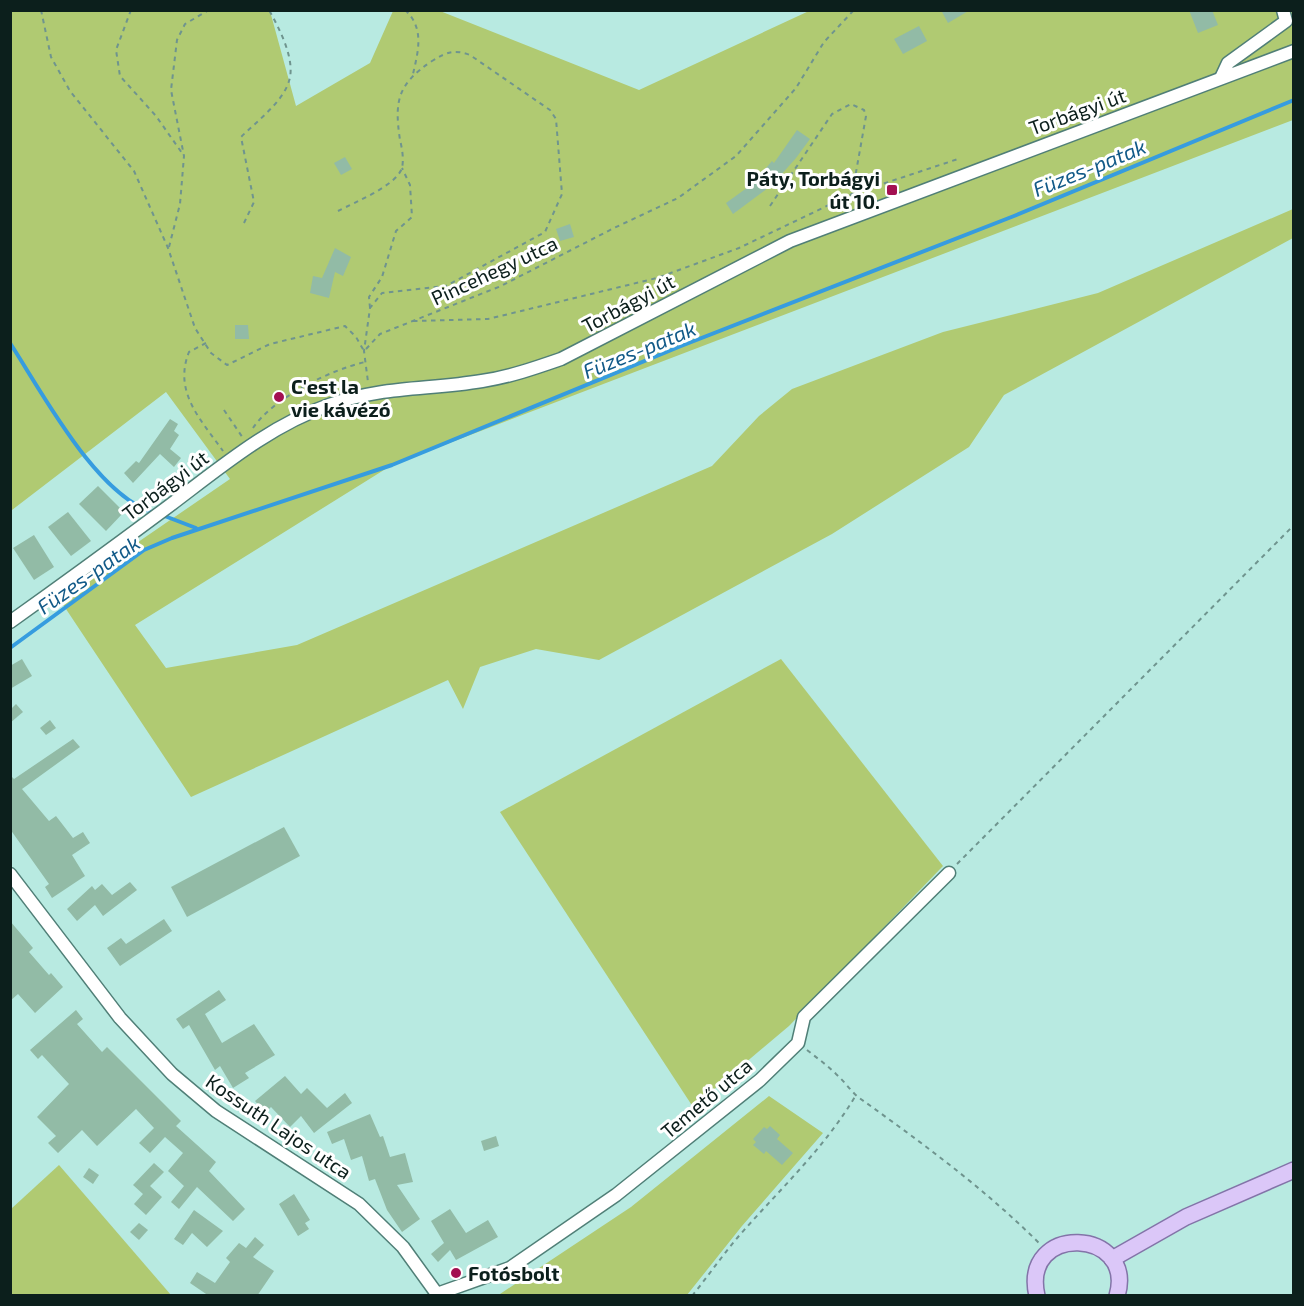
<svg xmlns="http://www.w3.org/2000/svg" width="1304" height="1306" font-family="'Exo 2',sans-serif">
  <rect width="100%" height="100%" fill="#b8eae1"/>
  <!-- green -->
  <g fill="#b0ca72">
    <path d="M 11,11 L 270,11 L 296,106 L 370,63 L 393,11 L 440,11 L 639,90 L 809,11 L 1293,11 L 1293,120 L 392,465 L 135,625 L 166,668 L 297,645 L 712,466 L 759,416 L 792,389 L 943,332 L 1098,293 L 1293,209 L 1293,238 L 1004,395 L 969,447 L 832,534 L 599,660 L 536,649 L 480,667 L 463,709 L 448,680 L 191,797 L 58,597 L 230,479 L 166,392 L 12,510 L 11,508 Z"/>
    <path d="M 781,659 L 943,866 L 789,1026 L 693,1107 L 500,812 Z"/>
    <path d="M 769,1096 L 823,1133 L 742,1226 L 687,1295 L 497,1296 L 631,1207 Z"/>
    <path d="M 59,1165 L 171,1295 L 11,1295 L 11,1209 Z"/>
  </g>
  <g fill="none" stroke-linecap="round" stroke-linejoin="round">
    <!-- stream -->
    <g stroke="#369cdf" stroke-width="4">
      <path d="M 10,343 C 42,392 97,497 155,513"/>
      <path d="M 162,515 L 196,528"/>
      <path d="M 10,648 L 144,550 L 172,538 L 392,465 L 681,346 L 1014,216 L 1294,100"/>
    </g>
  </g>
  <!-- building -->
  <g fill="#92bba6">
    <path d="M 941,10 L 970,10 L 948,23 Z"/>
    <path d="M 1189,10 L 1212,10 L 1218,25 L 1198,33 Z"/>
    <path d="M 919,26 L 927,41 L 903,54 L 894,39 Z"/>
    <path d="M 797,130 L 810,139 L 796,158 L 772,185 L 733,214 L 726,203 L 762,177 L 760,175 L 772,161 L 774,163 Z"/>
    <path d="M 345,157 L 352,169 L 341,175 L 334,163 Z"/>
    <path d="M 570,224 L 574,237 L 560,241 L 556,229 Z"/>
    <path d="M 335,248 L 351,257 L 343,276 L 335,272 L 329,298 L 310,293 L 313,276 L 322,278 Z"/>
    <path d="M 235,325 L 248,325 L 249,339 L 235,339 Z"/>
    <path d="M 170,419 L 178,424 L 174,431 L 179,435 L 170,449 L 181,458 L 174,467 L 160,454 L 133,483 L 124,473 L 136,461 L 139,463 Z"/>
    <path d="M 98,486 L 124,512 L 106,531 L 79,504 Z"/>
    <path d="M 68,512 L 91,541 L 71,556 L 48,527 Z"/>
    <path d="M 34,535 L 54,567 L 34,580 L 13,548 Z"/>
    <path d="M 22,659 L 32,676 L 10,689 L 10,666 Z"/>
    <path d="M 16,704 L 23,712 L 10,723 L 10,710 Z"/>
    <path d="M 50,720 L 56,728 L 46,735 L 40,728 Z"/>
    <path d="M 73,739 L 80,747 L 22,789 L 49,821 L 56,816 L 73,838 L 83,832 L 90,843 L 72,855 L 85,876 L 52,898 L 45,887 L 49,884 L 10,829 L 10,775 L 14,779 Z"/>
    <path d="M 284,827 L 300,856 L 187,917 L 171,887 Z"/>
    <path d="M 130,882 L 137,890 L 103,916 L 95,905 L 77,921 L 67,909 L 92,886 L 95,890 L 102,884 L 112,895 Z"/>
    <path d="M 164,919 L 172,931 L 120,966 L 107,948 L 121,938 L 126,944 Z"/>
    <path d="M 10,921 L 33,948 L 29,952 L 49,975 L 51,973 L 63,987 L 35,1013 L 18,994 L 10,1001 Z"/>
    <path d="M 219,990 L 226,1000 L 205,1014 L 222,1043 L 254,1024 L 275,1055 L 245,1073 L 249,1078 L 233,1088 L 220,1066 L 215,1070 L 189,1025 L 183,1029 L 176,1019 Z"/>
    <path d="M 76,1010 L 83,1019 L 77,1024 L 102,1052 L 107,1047 L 181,1121 L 176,1126 L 216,1162 L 209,1171 L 245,1209 L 233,1221 L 197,1187 L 179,1209 L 171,1202 L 184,1186 L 168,1171 L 183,1153 L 165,1137 L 150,1153 L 139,1143 L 154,1128 L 136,1109 L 97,1146 L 82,1130 L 58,1153 L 48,1143 L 56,1136 L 37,1117 L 69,1084 L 42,1055 L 38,1059 L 30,1050 Z"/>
    <path d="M 285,1076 L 301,1094 L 307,1088 L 327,1108 L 345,1093 L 352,1103 L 314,1133 L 301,1116 L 290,1127 L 271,1107 L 265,1113 L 255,1101 Z"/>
    <path d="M 370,1114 L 380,1137 L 383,1136 L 390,1157 L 405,1153 L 413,1182 L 397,1185 L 420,1219 L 402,1232 L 387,1210 L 375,1179 L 369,1181 L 362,1156 L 351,1160 L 344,1139 L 332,1144 L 327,1132 Z"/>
    <path d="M 770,1126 L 780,1135 L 777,1139 L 793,1153 L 782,1165 L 766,1151 L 764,1154 L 753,1145 L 756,1142 L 753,1139 L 764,1127 L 767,1129 Z"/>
    <path d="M 496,1136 L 499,1146 L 484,1151 L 481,1141 Z"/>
    <path d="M 154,1163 L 164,1172 L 150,1186 L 162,1197 L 146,1215 L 134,1204 L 143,1194 L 133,1185 Z"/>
    <path d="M 89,1168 L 99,1175 L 93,1184 L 83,1177 Z"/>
    <path d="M 294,1194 L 310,1220 L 305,1223 L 309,1229 L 298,1236 L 279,1204 Z"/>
    <path d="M 450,1209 L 466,1233 L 488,1220 L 498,1237 L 456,1260 L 450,1250 L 438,1262 L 431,1254 L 444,1243 L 431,1221 Z"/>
    <path d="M 194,1210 L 223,1231 L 207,1247 L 192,1233 L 183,1245 L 174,1239 Z"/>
    <path d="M 139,1223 L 148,1230 L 139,1240 L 130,1232 Z"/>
    <path d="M 255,1237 L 264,1245 L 253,1257 L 274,1271 L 257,1296 L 209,1296 L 190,1283 L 197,1272 L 215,1283 L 230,1262 L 226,1258 L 239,1243 L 246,1248 Z"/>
  </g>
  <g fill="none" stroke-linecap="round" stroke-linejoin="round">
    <defs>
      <g id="minor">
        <path d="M 1221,78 L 1228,63 L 1286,21 L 1283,10"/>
        <path d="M 10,622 C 62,585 114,547 165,509 C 216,471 268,426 329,405 C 382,386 429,390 482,381 C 509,377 535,368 561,359 L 790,241 L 1294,51"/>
        <path d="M 10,874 L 120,1018 L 172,1074 L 216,1111 L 359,1204 L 403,1247 L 437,1294"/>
        <path d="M 437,1294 L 510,1268 L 616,1195 L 760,1080 L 798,1043 L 804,1017 L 949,873"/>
      </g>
      <g id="major">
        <path d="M 1112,1259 L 1186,1217 L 1294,1170"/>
        <path d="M 1037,1296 C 1020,1222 1137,1228 1117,1296"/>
      </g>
    </defs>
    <!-- minor casing -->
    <use href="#minor" stroke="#507f77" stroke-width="15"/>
    <!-- major casing -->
    <use href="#major" stroke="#8374a8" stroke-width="18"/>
    <!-- path -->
    <g stroke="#6f948e" stroke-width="2" stroke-dasharray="4.5 4.5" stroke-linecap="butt">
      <path d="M 41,10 L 51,57 L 70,91 L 134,171 L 168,248 L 195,328 L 211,353 L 227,365 L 270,344 L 345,326 L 356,337 L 364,351"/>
      <path d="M 131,10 L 116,50 L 120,76 L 156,116 L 182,153"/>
      <path d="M 405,10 C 425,28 418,52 413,74"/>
      <path d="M 770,206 L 832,114 L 851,104 L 864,110 L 866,116 L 850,206"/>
      <path d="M 338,211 C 355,202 396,186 402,168 C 404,159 402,148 400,140 C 394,100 398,84 432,61 C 447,52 454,49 470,55 L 550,110 L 556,119 L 562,194 L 545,232 L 446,286 L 382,293 L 370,308 L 364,351 L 368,382"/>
      <path d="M 244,223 L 254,202 L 241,137 C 256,122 283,102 289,81 C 296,60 279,28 269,10"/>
      <path d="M 169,247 L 180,204 L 184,156 L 171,90 L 177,40 L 185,24 L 209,10"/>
      <path d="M 370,308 L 369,297 L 382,277 L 396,231 L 412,217 L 410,185 L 402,168"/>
      <path d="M 413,321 L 488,319 L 657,278 L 739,248 L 852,194 L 958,159"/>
      <path d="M 206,343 L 189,352 C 173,392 201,420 223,451"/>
      <path d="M 366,349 L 380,334 L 501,286 L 614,228 L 678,198 L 736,156 L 796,88 L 824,42 L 854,10"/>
      <path d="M 224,410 L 243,438"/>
      <path d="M 253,428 C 273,398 330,370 365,362"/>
      <path d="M 957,864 L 1294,525"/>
      <path d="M 807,1050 C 817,1058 827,1065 836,1074 C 844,1081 850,1090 858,1097 C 921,1142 985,1189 1040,1244"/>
      <path d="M 692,1296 C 708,1276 722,1256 738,1237 C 779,1190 824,1149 856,1095"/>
    </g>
    <!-- minor -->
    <use href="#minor" stroke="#fff" stroke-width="12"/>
    <!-- major -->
    <use href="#major" stroke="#dbc7f8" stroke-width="15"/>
  </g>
  <!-- markers -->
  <g fill="#a31051" stroke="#fff" stroke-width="2">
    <rect x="886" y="184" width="12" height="12" rx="3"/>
    <circle cx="279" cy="397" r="6"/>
    <circle cx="456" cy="1273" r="6"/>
  </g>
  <g text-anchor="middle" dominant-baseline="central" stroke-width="6" stroke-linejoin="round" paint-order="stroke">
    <!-- street labels -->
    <g font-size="20" fill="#0c1f1c" stroke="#fff">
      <text transform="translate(1077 111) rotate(-20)">Torbágyi út</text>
      <text transform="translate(494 270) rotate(-25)">Pincehegy utca</text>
      <text transform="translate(628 303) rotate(-28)">Torbágyi út</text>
      <text transform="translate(165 485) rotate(-37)">Torbágyi út</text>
      <text transform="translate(706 1098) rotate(-40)">Temető utca</text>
      <text transform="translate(279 1126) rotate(34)">Kossuth Lajos utca</text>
    </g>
    <!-- poi labels -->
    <g font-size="20" font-weight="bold" fill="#0c1f1c" stroke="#fff" text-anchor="start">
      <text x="880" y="178" text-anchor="end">Páty, Torbágyi<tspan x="880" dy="23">út 10.</tspan></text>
      <text x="291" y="386">C'est la<tspan x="291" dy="23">vie kávézó</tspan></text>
      <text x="468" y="1273">Fotósbolt</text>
    </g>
    <!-- water labels -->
    <g font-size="21" font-style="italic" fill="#125a88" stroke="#fff">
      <text transform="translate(1089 167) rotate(-22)">Füzes-patak</text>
      <text transform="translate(639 349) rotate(-22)">Füzes-patak</text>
      <text transform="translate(88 574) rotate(-35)">Füzes-patak</text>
    </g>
  </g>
  <!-- border -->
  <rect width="1304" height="1306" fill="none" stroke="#0c1f1c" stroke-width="24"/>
</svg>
